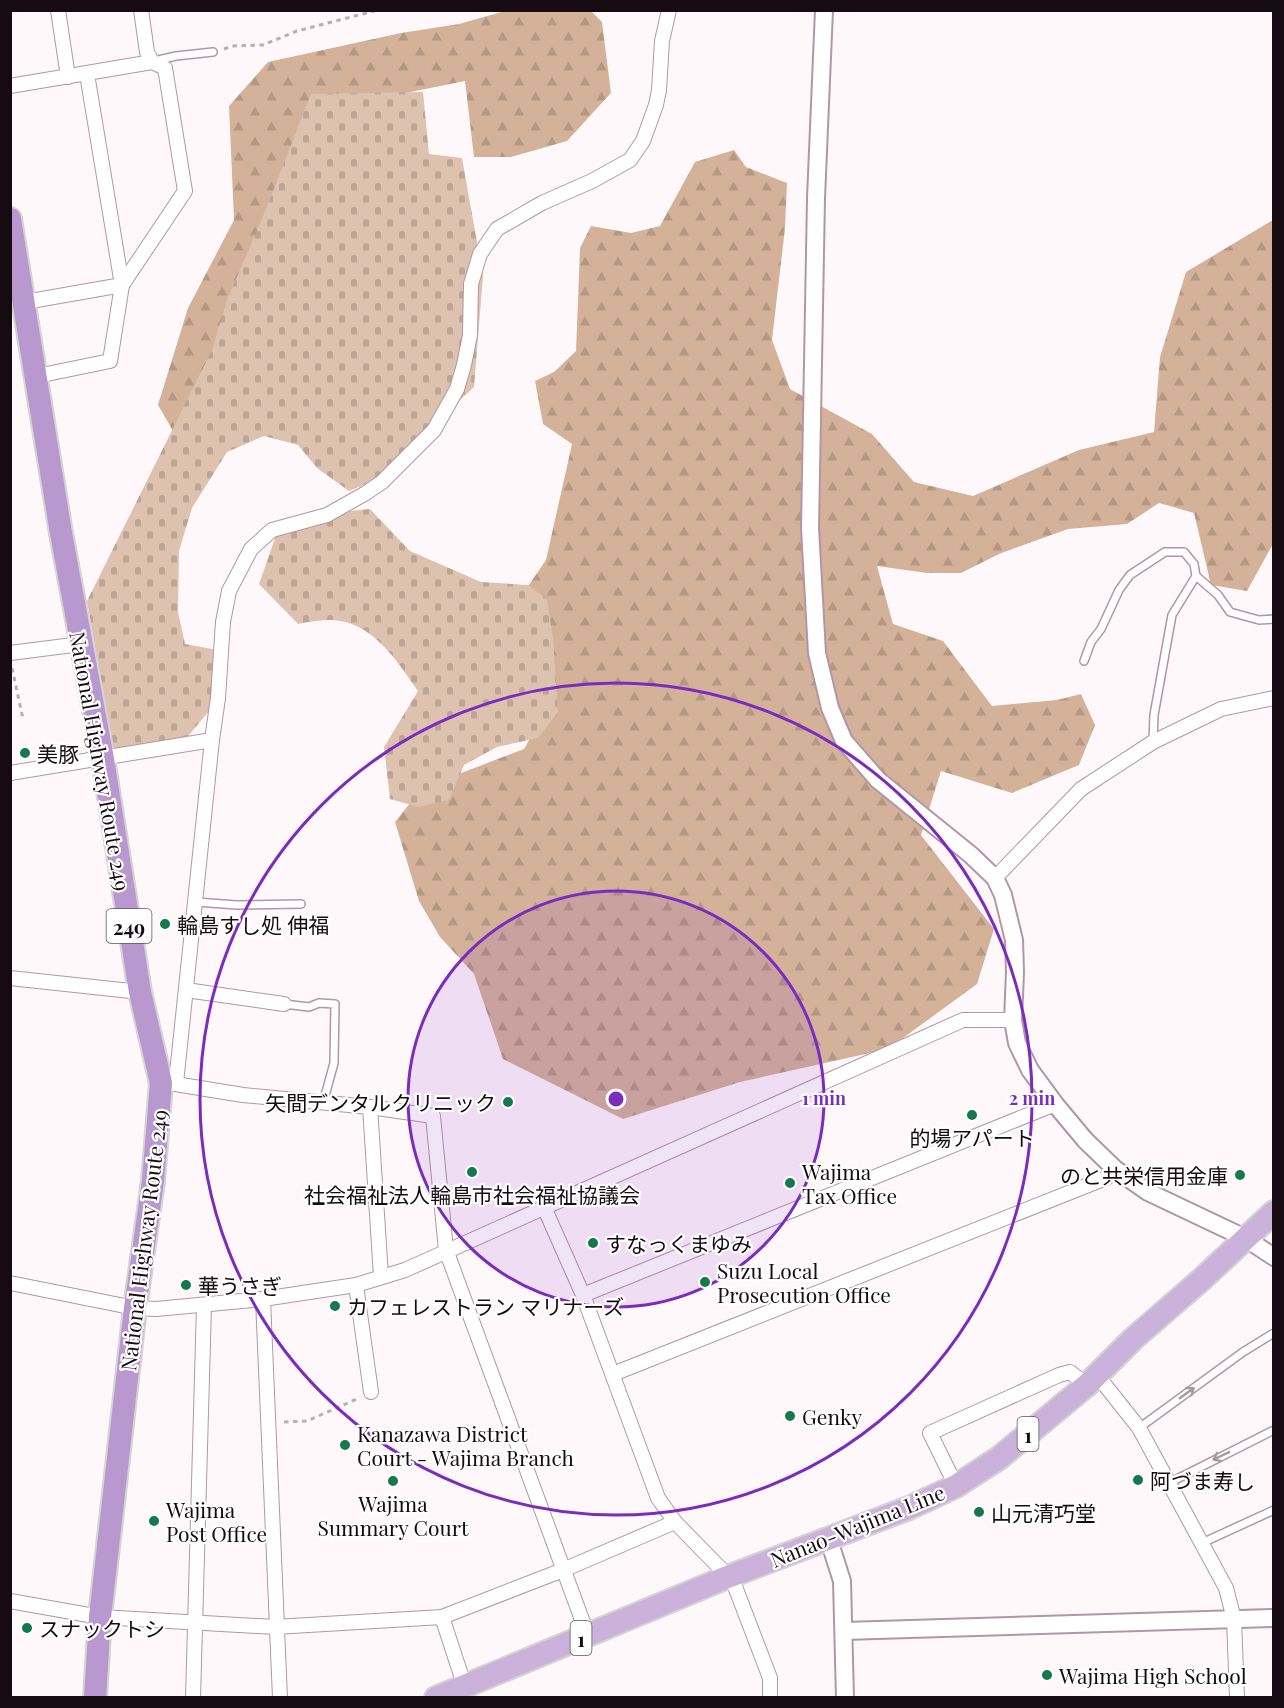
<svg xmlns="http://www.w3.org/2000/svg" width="1284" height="1708" font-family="'Playfair Display','Noto Sans JP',serif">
  <defs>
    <pattern id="forest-firs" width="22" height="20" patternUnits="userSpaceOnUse" patternTransform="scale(1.5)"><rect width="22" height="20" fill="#d4b29a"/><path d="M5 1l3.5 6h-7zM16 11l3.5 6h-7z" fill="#b59884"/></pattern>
    <pattern id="cemetery-stones" width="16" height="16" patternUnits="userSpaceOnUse" patternTransform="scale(1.5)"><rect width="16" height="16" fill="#ddc2b0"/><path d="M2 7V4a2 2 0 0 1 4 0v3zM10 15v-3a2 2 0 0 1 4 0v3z" fill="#bda596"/></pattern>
  </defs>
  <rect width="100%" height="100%" fill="#fff8fb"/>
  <!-- forest -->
  <g fill="url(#forest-firs)">
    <path d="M 505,11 L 591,11 L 602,22 L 611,93 L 567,141 L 511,157 L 474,157 L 465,81 L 331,108 L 187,455 L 158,405 L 188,308 L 234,220 L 229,106 L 268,62 L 401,33 L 459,24 Z"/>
    <path d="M 734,150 L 746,167 L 787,183 L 785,228 L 772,340 L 790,389 L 872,434 L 914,482 L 973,496 L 1079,450 L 1154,432 L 1160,357 L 1186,272 L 1273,220 L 1273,544 L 1247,591 L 1211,585 L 1194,513 L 1159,503 L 1127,524 L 1068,529 L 999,554 L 961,573 L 927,573 L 877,566 L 893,624 L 943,641 L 992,706 L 1057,700 L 1081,694 L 1095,725 L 1079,765 L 1012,793 L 941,771 L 921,835 L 994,929 L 977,984 L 888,1049 L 740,1082 L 623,1119 L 503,1059 L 474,974 L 440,937 L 419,901 L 395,822 L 422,788 L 524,749 L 547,708 L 522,595 L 546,560 L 572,444 L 543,424 L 535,381 L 554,372 L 576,351 L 580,248 L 591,226 L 631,233 L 660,226 L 695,162 Z"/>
  </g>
  <!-- cemetery -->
  <g fill="url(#cemetery-stones)">
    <path d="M 423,92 L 429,154 L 462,158 L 483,276 L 474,387 L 373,481 L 349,491 L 317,468 L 298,445 L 264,436 L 227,452 L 192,508 L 179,551 L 178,612 L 185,644 L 223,651 L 210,710 L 184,741 L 113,749 L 87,601 L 212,350 L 227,300 L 264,214 L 311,94 Z"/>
    <path d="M 370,509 L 410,551 L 481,582 L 528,585 L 547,599 L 553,638 L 558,712 L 538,738 L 497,747 L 464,765 L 449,800 L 418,807 L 390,799 L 384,747 L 418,691 C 397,661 372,621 331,620 C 320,620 308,622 298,624 L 259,584 L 279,527 L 297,516 Z"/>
  </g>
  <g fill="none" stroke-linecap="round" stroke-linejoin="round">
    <defs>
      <g id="service">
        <path d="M 154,61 L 176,56 L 213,52"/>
        <path d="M 1196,576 L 1218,595 L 1230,612 L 1259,620 L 1274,619"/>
        <path d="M 1084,661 L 1091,642 L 1101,629 L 1119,590 L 1130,575 L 1165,552 L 1184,552 L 1194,564 L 1196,576 L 1172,615 L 1154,715 L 1153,742"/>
        <path d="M 196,902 L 237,905 L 301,904"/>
        <path d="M 284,1004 L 309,1007 L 319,1003 L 335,1004 L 334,1063 L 323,1103"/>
        <path d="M 1139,1428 L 1243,1352 L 1274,1333"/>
        <path d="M 1169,1483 L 1274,1430"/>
        <path d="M 1202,1543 L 1274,1510"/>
      </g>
      <g id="minor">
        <path d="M 58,10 L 68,77"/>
        <path d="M 10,86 L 152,62"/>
        <path d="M 25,302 L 122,285 L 185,191 L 165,68 L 152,62 L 147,52 L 141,10"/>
        <path d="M 37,376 L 110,361 L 122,285 L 87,74"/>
        <path d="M 10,653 L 81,644"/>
        <path d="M 10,773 L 212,740"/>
        <path d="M 995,878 L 1081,789 L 1153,742 L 1221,709 L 1274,698"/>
        <path d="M 10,978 L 140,992"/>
        <path d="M 186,990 L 284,1004"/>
        <path d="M 169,1083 L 243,1095 L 370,1107 L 433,1116 L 446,1250 L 588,1636"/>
        <path d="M 176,1083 L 212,740 L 218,698 L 223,622 L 229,591 L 251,549 L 272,530 L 327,515 L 366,493 L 382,482 L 434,430 L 457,389 L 464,365 L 470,335 L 471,284 L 480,254 L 497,229 L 542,203 L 592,181 L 630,160 L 643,141 L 656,105 L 659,90 L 662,41 L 669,10"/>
        <path d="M 370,1107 L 381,1276"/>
        <path d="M 10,1283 L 135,1308 L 156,1309 L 263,1299 L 356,1285 L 405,1270 L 963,1020 L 1013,1020"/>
        <path d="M 356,1285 L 371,1392"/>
        <path d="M 583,1295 L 1055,1104"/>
        <path d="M 263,1299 L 280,1698"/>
        <path d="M 613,1374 L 1106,1178 L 1115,1169"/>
        <path d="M 1097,1375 L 1139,1428 L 1226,1588 L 1234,1619 L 1237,1698"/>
        <path d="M 956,1486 L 930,1433 L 1059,1375 L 1070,1372 L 1087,1385"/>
        <path d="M 675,1522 L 720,1568 L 725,1578"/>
        <path d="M 731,1576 L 770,1678 L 770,1698"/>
        <path d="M 10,1601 L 100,1617 L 275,1627 L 442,1617 L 563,1570 L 675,1522 L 658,1498 L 583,1295 L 544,1207"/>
        <path d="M 442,1617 L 461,1675 L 466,1686"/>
        <path d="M 193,1698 L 204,1305"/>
      </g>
      <g id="tertiary">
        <path d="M 824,10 L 816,198 L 810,528 L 817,653 L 830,708 L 844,741 L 878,780 L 971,855 L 995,878 L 1003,895 L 1014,940 L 1015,972 L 1013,1020 L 1017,1043 L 1030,1070 L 1055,1104 L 1085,1140 L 1115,1169 L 1148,1192 L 1245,1238 L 1274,1257"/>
        <path d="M 828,1537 L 842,1581 L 845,1698"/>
        <path d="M 844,1631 L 1274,1618"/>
      </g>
      <path id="primary" d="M 436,1698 L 725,1578 L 909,1508 L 956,1486 L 999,1458 L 1087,1385 L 1133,1339 L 1201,1280 L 1274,1212"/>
      <path id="trunk" d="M 10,219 L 61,533 L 103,759 L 140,992 L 161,1083 L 153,1181 L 135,1308 L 100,1617 L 95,1698"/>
    </defs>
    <!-- service casing -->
    <use href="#service" stroke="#b396a5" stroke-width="10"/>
    <!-- minor casing -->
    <use href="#minor" stroke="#b396a5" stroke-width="16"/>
    <!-- tertiary casing -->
    <use href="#tertiary" stroke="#b396a5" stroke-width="20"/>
    <!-- primary casing -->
    <use href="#primary" stroke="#d5d3d4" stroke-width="26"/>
    <!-- trunk casing -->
    <use href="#trunk" stroke="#d5d3d4" stroke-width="26"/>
    <!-- path -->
    <g stroke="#b7afb2" stroke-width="3" stroke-dasharray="4.5 4.5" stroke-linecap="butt">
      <path d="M 224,49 L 232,46 L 263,45 L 297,31 L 378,10"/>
      <path d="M 12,668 L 23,719"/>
      <path d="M 284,1422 L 307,1421 L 359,1398"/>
    </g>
    <!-- service -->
    <use href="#service" stroke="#fff" stroke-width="7"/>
    <!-- minor -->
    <use href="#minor" stroke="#fff" stroke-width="14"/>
    <!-- tertiary -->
    <use href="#tertiary" stroke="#fff" stroke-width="16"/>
    <!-- primary -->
    <use href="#primary" stroke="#cab2da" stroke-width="22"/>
    <!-- trunk -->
    <use href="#trunk" stroke="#b898ce" stroke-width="22"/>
  </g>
  <!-- one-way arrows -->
  <defs><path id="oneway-shaft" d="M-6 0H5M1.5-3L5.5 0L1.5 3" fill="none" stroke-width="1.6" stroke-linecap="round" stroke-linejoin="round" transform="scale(1.5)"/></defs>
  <g stroke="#a19d9f">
    <use href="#oneway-shaft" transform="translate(1187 1393) rotate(-36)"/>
    <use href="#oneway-shaft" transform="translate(1221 1456) rotate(154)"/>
  </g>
  <!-- distance rings -->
  <circle cx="616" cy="1099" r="208" fill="#7b2cbf" fill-opacity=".12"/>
  <g fill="none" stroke="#7b2cbf" stroke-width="3">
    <circle cx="616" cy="1099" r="208"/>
    <circle cx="616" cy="1099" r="416"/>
  </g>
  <!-- markers -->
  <g fill="#17774d" stroke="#fff" stroke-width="2">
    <circle cx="25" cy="753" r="6"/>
    <circle cx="165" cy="924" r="6"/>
    <circle cx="508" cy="1102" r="6"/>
    <circle cx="972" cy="1115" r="6"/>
    <circle cx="472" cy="1172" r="6"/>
    <circle cx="1240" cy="1175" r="6"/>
    <circle cx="790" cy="1183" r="6"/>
    <circle cx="593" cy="1243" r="6"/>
    <circle cx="705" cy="1282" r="6"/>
    <circle cx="186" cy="1285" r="6"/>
    <circle cx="335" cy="1306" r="6"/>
    <circle cx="790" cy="1416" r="6"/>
    <circle cx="345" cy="1445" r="6"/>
    <circle cx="1138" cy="1480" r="6"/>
    <circle cx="393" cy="1481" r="6"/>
    <circle cx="979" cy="1512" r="6"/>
    <circle cx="154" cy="1521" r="6"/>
    <circle cx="27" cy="1628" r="6"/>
    <circle cx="1047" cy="1675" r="6"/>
  </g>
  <g text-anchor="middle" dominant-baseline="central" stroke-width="4.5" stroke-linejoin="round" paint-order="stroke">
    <!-- shield labels -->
    <g fill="#fff" stroke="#5b5458" stroke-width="1.5">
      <rect x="106.5" y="909" width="45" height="34" rx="4.5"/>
      <rect x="1017.5" y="1417" width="21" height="34" rx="4.5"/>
      <rect x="570.5" y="1621" width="21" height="34" rx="4.5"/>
    </g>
    <g font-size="20" font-weight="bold" fill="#150b10">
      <text x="129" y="926">249</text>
      <text x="1028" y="1434">1</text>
      <text x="581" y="1638">1</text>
    </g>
    <!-- poi labels -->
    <g font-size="21" fill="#150b10" stroke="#fff" text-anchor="start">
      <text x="37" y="753">美豚</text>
      <text x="177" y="924">輪島すし処 伸福</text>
      <text x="496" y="1102" text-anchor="end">矢間デンタルクリニック</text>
      <text x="972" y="1137" text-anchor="middle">的場アパート</text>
      <text x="802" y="1171">Wajima<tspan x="802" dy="24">Tax Office</tspan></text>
      <text x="1228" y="1175" text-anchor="end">のと共栄信用金庫</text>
      <text x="472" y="1194" text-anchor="middle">社会福祉法人輪島市社会福祉協議会</text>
      <text x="605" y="1243">すなっくまゆみ</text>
      <text x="717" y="1270">Suzu Local<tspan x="717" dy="24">Prosecution Office</tspan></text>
      <text x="198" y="1285">華うさぎ</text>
      <text x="347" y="1306">カフェレストラン マリナーズ</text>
      <text x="802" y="1416">Genky</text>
      <text x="357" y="1433">Kanazawa District<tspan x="357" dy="24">Court - Wajima Branch</tspan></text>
      <text x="1150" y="1480">阿づま寿し</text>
      <text x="393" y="1503" text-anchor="middle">Wajima<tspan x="393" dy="24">Summary Court</tspan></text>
      <text x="166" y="1509">Wajima<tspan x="166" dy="24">Post Office</tspan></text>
      <text x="991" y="1512">山元清巧堂</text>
      <text x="39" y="1628">スナックトシ</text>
      <text x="1059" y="1675">Wajima High School</text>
    </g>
    <!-- street labels -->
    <g font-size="21" fill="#150b10" stroke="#fff">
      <text transform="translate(101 761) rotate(80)">National Highway Route 249</text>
      <text transform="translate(143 1240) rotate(-83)">National Highway Route 249</text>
      <text transform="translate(857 1525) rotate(-22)">Nanao-Wajima Line</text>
    </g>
  </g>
  <circle cx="616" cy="1099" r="9" fill="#7b2cbf" stroke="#fff" stroke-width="3"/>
  <g font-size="18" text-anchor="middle" font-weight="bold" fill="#7b2cbf" stroke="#fff" stroke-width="4.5" stroke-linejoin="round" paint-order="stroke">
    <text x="824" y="1105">1 min</text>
    <text x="1032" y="1105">2 min</text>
  </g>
  <!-- border -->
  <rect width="1284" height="1708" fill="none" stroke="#150b10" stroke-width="24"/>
</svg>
